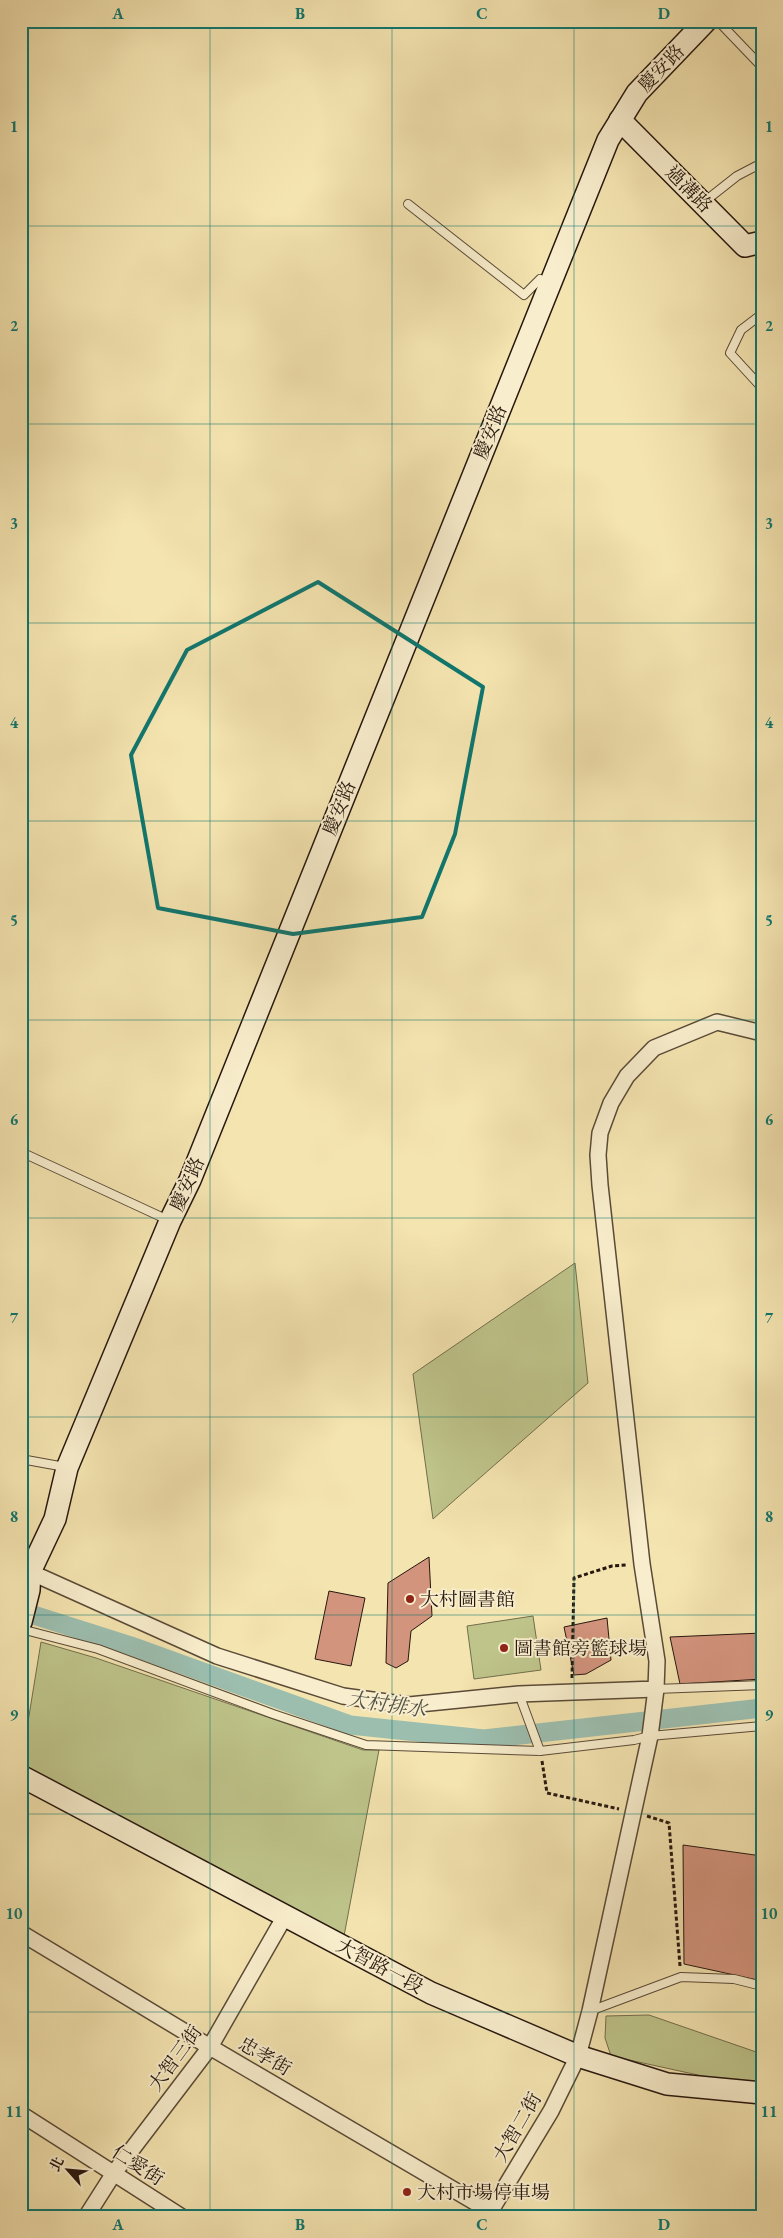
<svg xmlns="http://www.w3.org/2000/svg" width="783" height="2238" font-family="'EB Garamond','Noto Serif TC',serif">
  <rect width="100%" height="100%" fill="#f4e4b0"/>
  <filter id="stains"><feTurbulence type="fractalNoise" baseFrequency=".004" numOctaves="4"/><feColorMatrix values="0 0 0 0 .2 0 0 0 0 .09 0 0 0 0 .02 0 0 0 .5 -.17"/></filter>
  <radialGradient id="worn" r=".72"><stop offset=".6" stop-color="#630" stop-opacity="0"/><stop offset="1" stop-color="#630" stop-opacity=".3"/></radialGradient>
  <!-- green -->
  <g fill="#bec48a" stroke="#726e4c">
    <path d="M 575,1263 L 588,1383 L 433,1519 L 413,1374 Z"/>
    <path d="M 533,1616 L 541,1670 L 474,1679 L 467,1626 Z"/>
    <path d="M 41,1642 L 96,1658 L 363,1750 L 379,1750 L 344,1936 L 21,1765 Z"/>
    <path d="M 649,2015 L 762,2054 L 762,2089 L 611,2056 L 605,2038 L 606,2016 Z"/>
  </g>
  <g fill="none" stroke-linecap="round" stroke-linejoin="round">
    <!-- canal -->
    <path stroke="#9cbeaf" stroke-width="19" d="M 21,1611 L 131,1646 L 350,1725 L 484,1739 L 762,1708"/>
  </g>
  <!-- building -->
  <g fill="#d3947d" stroke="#27170f">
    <path d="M 429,1557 L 432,1616 L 411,1631 L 408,1661 L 396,1668 L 386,1663 L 388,1583 Z"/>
    <path d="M 329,1591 L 365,1598 L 351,1666 L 315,1659 Z"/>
    <path d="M 607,1618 L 611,1660 L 586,1674 L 574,1675 L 564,1627 Z"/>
    <path d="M 762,1633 L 762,1679 L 680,1684 L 670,1637 Z"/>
    <path d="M 683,1845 L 762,1856 L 762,1981 L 684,1964 Z"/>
  </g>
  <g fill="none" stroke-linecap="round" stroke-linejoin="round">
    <defs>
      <g id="lane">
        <path d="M 718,21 L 762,67"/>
        <path d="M 704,202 L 737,176 L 762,163"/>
        <path d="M 408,204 L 524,295 L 540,279 L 547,288"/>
        <path d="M 762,314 L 741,330 L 730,353 L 762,388"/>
        <path d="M 21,1152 L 168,1220"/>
        <path d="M 21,1459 L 65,1467"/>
        <path d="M 21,1629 L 98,1649 L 273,1714 L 366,1745 L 540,1751 L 634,1740 L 650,1736 L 762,1726"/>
        <path d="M 656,1689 L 762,1685"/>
        <path d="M 519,1694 L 540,1751"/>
        <path d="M 590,2011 L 681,1977 L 734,1979 L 762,1986"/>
      </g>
      <g id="street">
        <path d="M 30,1572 L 217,1656 L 343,1696 L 409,1705 L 519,1694 L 656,1689 L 657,1661 L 642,1564 L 600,1185 L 598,1155 L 600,1133 L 611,1103 L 627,1076 L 654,1048 L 717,1022 L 762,1033"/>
        <path d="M 21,1933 L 210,2047 L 490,2211"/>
        <path d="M 21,2114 L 182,2217"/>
        <path d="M 86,2217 L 114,2173 L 210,2047 L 285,1916"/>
        <path d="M 487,2217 L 551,2111 L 578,2056 L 590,2011 L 650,1736 L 656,1689"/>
      </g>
      <g id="secondary">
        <path d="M 620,120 L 745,246 L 762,242"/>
        <path d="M 21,1622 L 29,1590 L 30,1572 L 55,1519 L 67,1468 L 170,1221 L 190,1180 L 608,140 L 637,93 L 706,21"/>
        <path d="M 21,1776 L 431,1993 L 578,2056 L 667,2084 L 762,2093"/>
      </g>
    </defs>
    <!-- lane casing -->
    <use href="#lane" stroke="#5a4a37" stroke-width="10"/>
    <!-- street casing -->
    <use href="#street" stroke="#5a4a37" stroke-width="18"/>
    <!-- secondary casing -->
    <use href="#secondary" stroke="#27170f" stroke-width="24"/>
    <!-- path -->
    <g stroke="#27170f" stroke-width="3" stroke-dasharray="4 2.5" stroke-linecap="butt">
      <path d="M 572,1678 L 574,1578 L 612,1566 L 627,1565"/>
      <path d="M 542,1761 L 547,1793 L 619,1809"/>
      <path d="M 647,1816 L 669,1823 L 680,1966"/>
    </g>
    <!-- lane -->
    <use href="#lane" stroke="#f8edcc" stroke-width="8"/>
    <!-- street -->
    <use href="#street" stroke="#f8edcc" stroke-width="15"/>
    <!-- secondary -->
    <use href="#secondary" stroke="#f8edcc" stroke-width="21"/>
  </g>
  <!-- marked area -->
  <path fill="none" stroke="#0f766e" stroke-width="4" stroke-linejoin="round" d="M 318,582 L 483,687 L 455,834 L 422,917 L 293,934 L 158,908 L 131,755 L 187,650 Z"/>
  <!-- grid -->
  <path fill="none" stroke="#0f766e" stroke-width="1" stroke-opacity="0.55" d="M 210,21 L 210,2217M 392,21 L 392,2217M 574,21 L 574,2217M 21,226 L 762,226M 21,424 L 762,424M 21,623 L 762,623M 21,821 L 762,821M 21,1020 L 762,1020M 21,1218 L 762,1218M 21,1417 L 762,1417M 21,1615 L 762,1615M 21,1814 L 762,1814M 21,2012 L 762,2012"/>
  <!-- markers -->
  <g fill="#8f2418" stroke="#f8edcc" stroke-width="2">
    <circle cx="410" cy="1599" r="5"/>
    <circle cx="504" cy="1648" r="5"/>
    <circle cx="407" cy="2192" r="5"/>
  </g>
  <g text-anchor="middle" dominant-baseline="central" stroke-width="4" stroke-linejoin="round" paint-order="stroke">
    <!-- street labels -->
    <g font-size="19" fill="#27170f" stroke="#f8edcc">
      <text transform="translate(661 68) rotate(-46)">慶安路</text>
      <text transform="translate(689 189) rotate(45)">過溝路</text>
      <text transform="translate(490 432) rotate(-68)">慶安路</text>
      <text transform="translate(339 808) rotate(-68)">慶安路</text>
      <text transform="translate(187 1184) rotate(-66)">慶安路</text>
      <text transform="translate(380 1966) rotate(28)">大智路一段</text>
      <text transform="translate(265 2056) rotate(30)">忠孝街</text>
      <text transform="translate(175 2058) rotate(-54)">大智三街</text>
      <text transform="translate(517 2127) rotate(-60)">大智二街</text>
      <text transform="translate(138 2165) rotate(33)">仁愛街</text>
    </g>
    <!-- poi labels -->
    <g font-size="19" fill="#27170f" stroke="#f8edcc" text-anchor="start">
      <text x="420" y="1599">大村圖書館</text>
      <text x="514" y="1648">圖書館旁籃球場</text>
      <text x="417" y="2192">大村市場停車場</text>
    </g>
    <!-- water labels -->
    <g font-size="20" font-style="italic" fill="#505147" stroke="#f8edcc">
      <text transform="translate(387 1704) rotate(8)">大村排水</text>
    </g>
  </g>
  <!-- margin -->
  <rect width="783" height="2238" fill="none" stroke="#f4e4b0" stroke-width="55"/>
  <!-- north arrow -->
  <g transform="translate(68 2170) rotate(297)" stroke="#f8edcc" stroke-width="4" paint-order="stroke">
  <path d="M0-4L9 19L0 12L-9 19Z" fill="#27170f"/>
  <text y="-8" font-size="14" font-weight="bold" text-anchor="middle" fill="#27170f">北</text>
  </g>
  <rect x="28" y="28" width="728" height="2182" fill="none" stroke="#0f766e" stroke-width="2"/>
  <g font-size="16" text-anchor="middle" font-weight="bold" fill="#0f766e">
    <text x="118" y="19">A</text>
    <text x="300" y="19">B</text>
    <text x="482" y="19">C</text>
    <text x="664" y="19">D</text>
    <text x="14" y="132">1</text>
    <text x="769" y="132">1</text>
    <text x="14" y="331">2</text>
    <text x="769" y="331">2</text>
    <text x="14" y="529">3</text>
    <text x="769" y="529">3</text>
    <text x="14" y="728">4</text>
    <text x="769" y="728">4</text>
    <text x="14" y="926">5</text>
    <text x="769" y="926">5</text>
    <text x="14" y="1125">6</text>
    <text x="769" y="1125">6</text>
    <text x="14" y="1323">7</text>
    <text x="769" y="1323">7</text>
    <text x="14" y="1522">8</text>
    <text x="769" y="1522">8</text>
    <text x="14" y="1720">9</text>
    <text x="769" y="1720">9</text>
    <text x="14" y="1919">10</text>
    <text x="769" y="1919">10</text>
    <text x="14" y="2117">11</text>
    <text x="769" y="2117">11</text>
    <text x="118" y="2230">A</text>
    <text x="300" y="2230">B</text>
    <text x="482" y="2230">C</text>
    <text x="664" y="2230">D</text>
  </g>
  <rect width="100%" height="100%" filter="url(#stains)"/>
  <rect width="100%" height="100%" fill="url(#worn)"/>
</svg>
